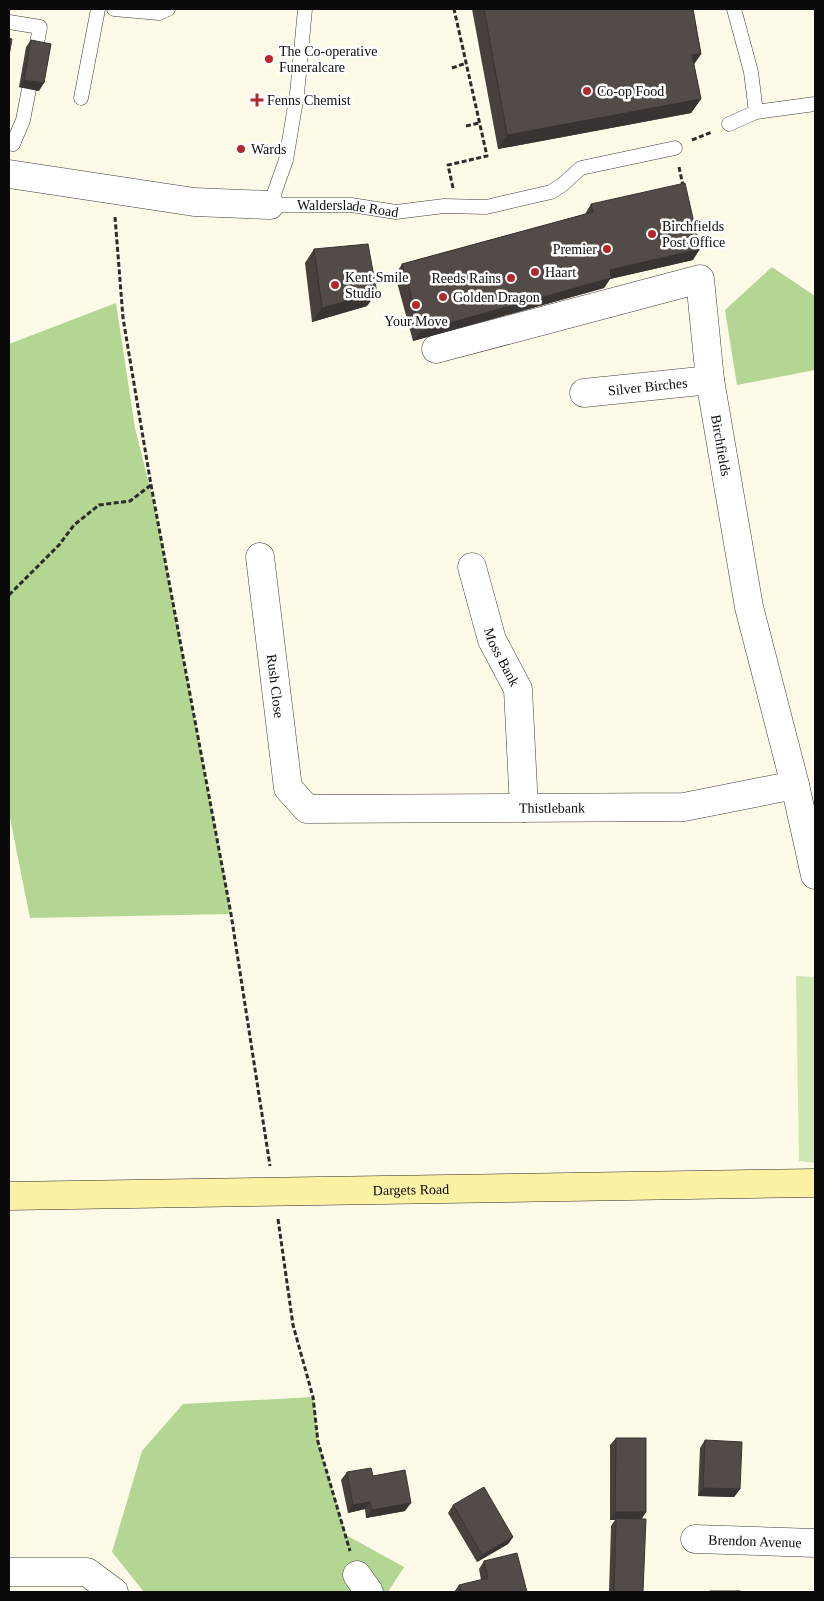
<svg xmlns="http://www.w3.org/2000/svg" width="824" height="1601" font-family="'Times New Roman',serif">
  <rect width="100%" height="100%" fill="#fefae8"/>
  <!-- green -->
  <path fill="#cfe7b3" d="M 796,976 L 815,977 L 815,1163 L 799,1161 Z"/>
  <!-- forest -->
  <g fill="#b3d793">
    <path d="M 772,267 L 815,296 L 815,370 L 737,385 L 725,310 Z"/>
    <path d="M 116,303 L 135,428 L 155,508 L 231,914 L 30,918 L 9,813 L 9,344 Z"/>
    <path d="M 313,1397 L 318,1442 L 346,1535 L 404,1567 L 388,1592 L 144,1592 L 112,1552 L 142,1451 L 183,1404 Z"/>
  </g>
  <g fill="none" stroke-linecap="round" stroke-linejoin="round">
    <defs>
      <g id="lane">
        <path d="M 114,9 L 159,13 L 168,9"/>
        <path id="s1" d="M 305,9 L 297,94 L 286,160 L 270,205 L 351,205 L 396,212 L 444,206 L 486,207 L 551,192 L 562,185 L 581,168 L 675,148"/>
        <path d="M 734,9 L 751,72 L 756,112"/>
        <path d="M 9,22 L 40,27 L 36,49"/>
        <path d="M 81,98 L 98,9"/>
        <path d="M 729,124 L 756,112 L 815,104"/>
        <path d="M 13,144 L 23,120 L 29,89"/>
      </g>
      <g id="street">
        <path d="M 9,174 L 194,202 L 270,205"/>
        <path id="s2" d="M 436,349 L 700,279 L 710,380 L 749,607 L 795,785 L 815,875"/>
        <path id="s3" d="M 584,393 L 710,380"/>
        <path id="s4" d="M 260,557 L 288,788 L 307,809 L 684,807 L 795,785"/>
        <path id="s5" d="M 472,567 L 492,640 L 518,689 L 524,808"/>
        <path id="s6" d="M 695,1539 L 815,1543"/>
        <path d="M 9,1572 L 87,1572 L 114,1592"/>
        <path d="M 357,1575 L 369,1592"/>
      </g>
      <g id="secondary">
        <path id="s7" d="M 9,1196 L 815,1183"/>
      </g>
    </defs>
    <!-- lane casing -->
    <use href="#lane" stroke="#3d3d3d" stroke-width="15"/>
    <!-- street casing -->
    <use href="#street" stroke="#3d3d3d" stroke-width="29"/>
    <!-- secondary casing -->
    <use href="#secondary" stroke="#2c2c2c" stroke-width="29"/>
    <!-- path -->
    <g stroke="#2c2c2c" stroke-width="3" stroke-dasharray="5 2.5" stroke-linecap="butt">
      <path d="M 452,68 L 466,63"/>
      <path d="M 466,126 L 479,123"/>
      <path d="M 692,140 L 712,132"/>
      <path d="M 679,167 L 683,186"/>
      <path d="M 453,188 L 448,165 L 487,156 L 454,9"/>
      <path d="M 115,217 L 123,318 L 151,485 L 231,914 L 270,1166"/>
      <path d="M 9,595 L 59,545 L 74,525 L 99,505 L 130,501 L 151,485"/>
      <path d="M 278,1219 L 293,1325 L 313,1397 L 318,1442 L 350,1551"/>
    </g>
    <!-- lane -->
    <use href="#lane" stroke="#fff" stroke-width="14"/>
    <!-- street -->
    <use href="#street" stroke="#fff" stroke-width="28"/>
    <!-- secondary -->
    <use href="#secondary" stroke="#fdf1a4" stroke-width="28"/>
  </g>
  <!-- wall -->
  <g fill="#47403d">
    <path d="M 472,9 L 693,9 L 701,54 L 694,64 L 701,99 L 691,113 L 498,149 Z"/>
    <path d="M 31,40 L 39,91 L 19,87 L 26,47 Z"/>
    <path d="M 591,204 L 693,260 L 610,279 L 604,288 L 413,341 L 395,275 L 402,264 L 585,214 Z"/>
    <path d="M 314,249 L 367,306 L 312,322 L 305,263 Z"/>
    <path d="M 616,1438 L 646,1512 L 641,1519 L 643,1592 L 609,1592 L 611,1526 L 615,1520 L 610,1520 L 610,1445 Z"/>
    <path d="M 705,1440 L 740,1489 L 734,1497 L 698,1496 L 700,1448 Z"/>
    <path d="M 347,1472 L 373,1476 L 405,1511 L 366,1518 L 365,1509 L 348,1513 L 341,1480 Z"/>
    <path d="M 453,1505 L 513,1537 L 508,1544 L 477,1562 L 448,1513 Z"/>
    <path d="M 484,1561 L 527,1592 L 454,1592 L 459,1585 L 481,1580 L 479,1569 Z"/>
  </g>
  <!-- shaded-wall -->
  <g fill="#393432">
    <path d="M 701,54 L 692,67 L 692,55 Z"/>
    <path d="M 24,80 L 44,83 L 39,91 L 19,87 Z"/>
    <path d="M 701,99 L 691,113 L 498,149 L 507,135 Z"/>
    <path d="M 700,249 L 693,260 L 610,279 L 604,288 L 413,341 L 421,331 L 610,270 Z"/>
    <path d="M 377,293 L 367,306 L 312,322 L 322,308 Z"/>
    <path d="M 703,1488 L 740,1489 L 734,1497 L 698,1496 Z"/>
    <path d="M 370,1502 L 365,1509 L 348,1513 L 353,1505 Z"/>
    <path d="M 411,1503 L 405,1511 L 366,1518 L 372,1510 Z"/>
    <path d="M 615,1512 L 646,1512 L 641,1520 L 616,1518 L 615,1520 L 610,1520 Z"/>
    <path d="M 513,1537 L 508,1544 L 477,1562 L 482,1555 Z"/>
  </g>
  <!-- building -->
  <g fill="#524b47" stroke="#393432">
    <path d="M 484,9 L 693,9 L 701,54 L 692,55 L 701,99 L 507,135 Z"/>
    <path d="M 9,38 L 12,39 L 9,56 Z"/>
    <path d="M 31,40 L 51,44 L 44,83 L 24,80 Z"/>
    <path d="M 685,183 L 700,249 L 610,270 L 611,278 L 421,331 L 402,264 L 593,212 L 591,204 Z"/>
    <path d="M 368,244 L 377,293 L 322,308 L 314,249 Z"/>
    <path d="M 616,1438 L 646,1438 L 646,1512 L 615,1512 Z"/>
    <path d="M 705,1440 L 742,1442 L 740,1489 L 703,1488 Z"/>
    <path d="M 371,1468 L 373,1476 L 405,1470 L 411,1503 L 372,1510 L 370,1502 L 353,1505 L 347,1472 Z"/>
    <path d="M 484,1487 L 513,1537 L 482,1555 L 453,1505 Z"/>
    <path d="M 616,1518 L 646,1519 L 643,1592 L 614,1592 Z"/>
    <path d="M 517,1553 L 527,1592 L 461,1592 L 459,1585 L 488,1578 L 484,1561 Z"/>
    <rect x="710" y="1591" width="30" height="1"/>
  </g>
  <!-- markers -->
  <g fill="#b52730" stroke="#fff" stroke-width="2">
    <circle cx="269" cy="59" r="5"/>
    <circle cx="587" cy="91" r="5"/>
    <path d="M254.5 92.5h5v5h5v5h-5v5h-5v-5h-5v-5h5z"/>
    <circle cx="241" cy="149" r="5"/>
    <circle cx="652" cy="234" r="5"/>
    <circle cx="607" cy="249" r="5"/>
    <circle cx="535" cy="272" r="5"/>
    <circle cx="511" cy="278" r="5"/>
    <circle cx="335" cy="285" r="5"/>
    <circle cx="443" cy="297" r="5"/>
    <circle cx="416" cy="305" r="5"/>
  </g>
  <g text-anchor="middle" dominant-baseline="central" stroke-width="5" stroke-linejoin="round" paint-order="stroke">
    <!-- poi labels -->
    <g font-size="14" fill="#0a0a0a" stroke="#fff" text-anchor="start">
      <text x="279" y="51">The Co-operative<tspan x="279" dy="16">Funeralcare</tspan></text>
      <text x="597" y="91">Co-op Food</text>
      <text x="267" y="100">Fenns Chemist</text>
      <text x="251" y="149">Wards</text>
      <text x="662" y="226">Birchfields<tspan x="662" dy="16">Post Office</tspan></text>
      <text x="597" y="249" text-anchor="end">Premier</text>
      <text x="545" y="272">Haart</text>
      <text x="345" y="277">Kent Smile<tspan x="345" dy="16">Studio</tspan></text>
      <text x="501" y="278" text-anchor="end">Reeds Rains</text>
      <text x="453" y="297">Golden Dragon</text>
      <text x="416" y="321" text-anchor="middle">Your Move</text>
    </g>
    <!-- street labels -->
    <g font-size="14" fill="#0a0a0a" stroke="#fff">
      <text stroke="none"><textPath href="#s1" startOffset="278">Walderslade Road</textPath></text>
      <text stroke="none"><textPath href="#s3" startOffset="64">Silver Birches</textPath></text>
      <text stroke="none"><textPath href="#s2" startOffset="441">Birchfields</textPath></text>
      <text stroke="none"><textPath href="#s5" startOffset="95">Moss Bank</textPath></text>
      <text stroke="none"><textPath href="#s4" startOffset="130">Rush Close</textPath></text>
      <text stroke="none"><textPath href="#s4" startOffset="506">Thistlebank</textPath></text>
      <text stroke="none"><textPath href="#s7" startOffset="402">Dargets Road</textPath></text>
      <text stroke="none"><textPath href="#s6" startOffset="60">Brendon Avenue</textPath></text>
    </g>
  </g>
  <!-- border -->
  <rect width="824" height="1601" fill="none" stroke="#0a0a0a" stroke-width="20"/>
</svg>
